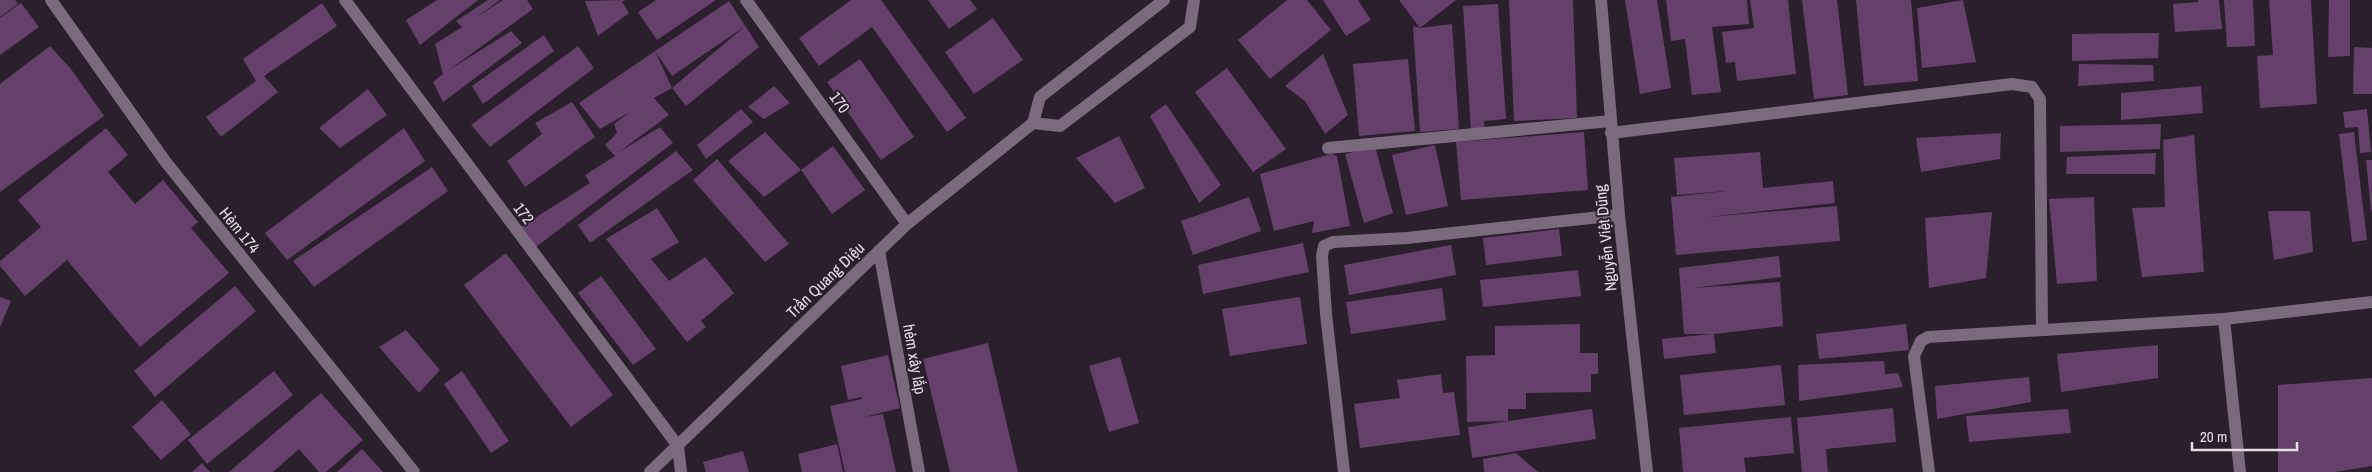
<svg xmlns="http://www.w3.org/2000/svg" width="2372" height="472" font-family="'Archivo Narrow',sans-serif">
  <rect width="100%" height="100%" fill="#2b1f2d"/>
  <!-- building -->
  <g fill="#65406a">
    <path d="M 0,0 L 15,0 L 18,4 L 0,17 Z"/>
    <path d="M 437,0 L 478,0 L 420,45 L 406,20 Z"/>
    <path d="M 488,0 L 500,0 L 477,17 L 503,0 L 527,0 L 533,9 L 449,70 L 511,31 L 522,43 L 443,102 L 433,82 L 443,74 L 435,44 L 462,27 L 456,21 Z"/>
    <path d="M 625,0 L 622,2 L 629,13 L 598,36 L 585,1 Z"/>
    <path d="M 656,0 L 716,0 L 657,40 L 638,12 Z"/>
    <path d="M 851,0 L 881,0 L 966,118 L 947,132 L 872,27 L 819,66 L 799,38 Z"/>
    <path d="M 928,0 L 970,0 L 977,9 L 949,29 Z"/>
    <path d="M 1287,0 L 1307,0 L 1331,30 L 1270,79 L 1238,40 Z"/>
    <path d="M 1323,0 L 1358,0 L 1371,20 L 1346,36 Z"/>
    <path d="M 1399,0 L 1456,0 L 1420,28 L 1452,24 L 1459,129 L 1420,132 L 1413,26 L 1420,28 Z"/>
    <path d="M 1509,0 L 1573,0 L 1577,118 L 1514,121 Z"/>
    <path d="M 1625,0 L 1657,0 L 1671,88 L 1640,94 Z"/>
    <path d="M 1666,0 L 1747,0 L 1749,24 L 1712,27 L 1721,92 L 1692,95 L 1685,39 L 1671,41 Z"/>
    <path d="M 1750,0 L 1788,0 L 1796,74 L 1737,81 L 1735,62 L 1726,63 L 1722,32 L 1754,28 Z"/>
    <path d="M 1802,0 L 1837,0 L 1848,95 L 1814,99 Z"/>
    <path d="M 1856,0 L 1911,0 L 1918,81 L 1864,86 Z"/>
    <path d="M 1963,0 L 1976,62 L 1922,68 L 1917,8 Z"/>
    <path d="M 2198,0 L 2219,0 L 2222,29 L 2175,32 L 2173,4 L 2198,2 Z"/>
    <path d="M 2224,0 L 2253,0 L 2255,46 L 2227,47 Z"/>
    <path d="M 2269,0 L 2311,0 L 2317,104 L 2260,108 L 2257,56 L 2273,55 Z"/>
    <path d="M 2329,0 L 2350,0 L 2350,56 L 2328,57 Z"/>
    <path d="M 729,1 L 759,47 L 686,106 L 672,88 L 744,27 L 672,76 L 655,51 Z"/>
    <path d="M 21,3 L 39,27 L 0,55 L 0,18 Z"/>
    <path d="M 322,3 L 337,26 L 264,76 L 278,92 L 221,137 L 206,117 L 256,81 L 243,59 Z"/>
    <path d="M 1498,4 L 1506,119 L 1484,121 L 1485,130 L 1471,131 L 1463,6 Z"/>
    <path d="M 993,18 L 1023,60 L 974,94 L 945,52 Z"/>
    <path d="M 2159,33 L 2158,58 L 2072,61 L 2072,34 Z"/>
    <path d="M 544,35 L 554,51 L 483,104 L 472,86 Z"/>
    <path d="M 50,46 L 71,69 L 104,116 L 0,192 L 0,84 Z"/>
    <path d="M 578,46 L 594,68 L 490,147 L 471,125 Z"/>
    <path d="M 2354,47 L 2372,48 L 2372,94 L 2353,94 Z"/>
    <path d="M 655,51 L 672,88 L 654,98 L 669,115 L 619,152 L 660,127 L 673,143 L 536,247 L 519,228 L 590,183 L 585,175 L 615,156 L 605,145 L 617,133 L 614,124 L 630,112 L 600,129 L 579,103 Z"/>
    <path d="M 1323,54 L 1348,115 L 1325,134 L 1305,101 L 1285,86 Z"/>
    <path d="M 860,59 L 914,137 L 881,160 L 827,82 Z"/>
    <path d="M 1408,59 L 1415,131 L 1359,136 L 1353,64 Z"/>
    <path d="M 2079,64 L 2153,65 L 2154,81 L 2078,86 Z"/>
    <path d="M 1227,68 L 1286,149 L 1253,172 L 1195,92 Z"/>
    <path d="M 774,86 L 790,103 L 764,119 L 748,107 Z"/>
    <path d="M 2201,86 L 2203,113 L 2121,120 L 2121,93 Z"/>
    <path d="M 368,89 L 387,115 L 340,148 L 319,128 Z"/>
    <path d="M 572,102 L 595,137 L 525,187 L 507,161 L 542,134 L 535,123 Z"/>
    <path d="M 1166,104 L 1221,185 L 1199,203 L 1150,116 Z"/>
    <path d="M 741,109 L 753,122 L 706,159 L 697,145 Z"/>
    <path d="M 2367,109 L 2371,152 L 2360,153 L 2358,127 L 2345,128 L 2343,112 Z"/>
    <path d="M 2161,124 L 2160,149 L 2060,152 L 2060,126 Z"/>
    <path d="M 106,128 L 128,155 L 108,172 L 135,204 L 163,180 L 198,222 L 191,228 L 229,273 L 140,347 L 67,260 L 25,296 L 0,266 L 0,261 L 41,227 L 18,200 Z"/>
    <path d="M 404,128 L 425,161 L 287,260 L 265,233 Z"/>
    <path d="M 765,132 L 801,170 L 833,146 L 865,190 L 832,214 L 801,170 L 764,197 L 728,161 Z"/>
    <path d="M 1584,132 L 1588,190 L 1461,200 L 1456,142 Z"/>
    <path d="M 2354,132 L 2367,240 L 2352,242 L 2339,134 Z"/>
    <path d="M 2001,133 L 2000,159 L 1921,172 L 1916,138 Z"/>
    <path d="M 2194,135 L 2204,272 L 2142,277 L 2132,208 L 2165,207 L 2163,140 Z"/>
    <path d="M 1119,136 L 1145,188 L 1115,203 L 1076,158 Z"/>
    <path d="M 1435,145 L 1448,206 L 1406,215 L 1392,155 Z"/>
    <path d="M 1375,146 L 1393,213 L 1364,223 L 1345,154 Z"/>
    <path d="M 676,151 L 693,170 L 590,243 L 578,225 Z"/>
    <path d="M 1760,152 L 1763,188 L 1833,181 L 1835,203 L 1708,217 L 1837,206 L 1840,241 L 1676,255 L 1671,197 L 1726,191 L 1677,195 L 1674,158 Z"/>
    <path d="M 2156,153 L 2155,174 L 2066,174 L 2067,157 Z"/>
    <path d="M 1331,154 L 1337,156 L 1350,226 L 1312,233 L 1314,221 L 1274,231 L 1260,174 Z"/>
    <path d="M 717,159 L 789,244 L 765,262 L 693,180 Z"/>
    <path d="M 2366,160 L 2372,160 L 2372,211 L 2371,211 Z"/>
    <path d="M 432,167 L 448,191 L 314,287 L 293,261 Z"/>
    <path d="M 1249,197 L 1261,231 L 1193,255 L 1181,221 Z"/>
    <path d="M 2094,197 L 2097,281 L 2057,284 L 2049,199 Z"/>
    <path d="M 657,208 L 679,242 L 651,259 L 669,281 L 705,257 L 734,293 L 701,321 L 706,327 L 687,342 L 606,239 Z"/>
    <path d="M 2268,211 L 2310,211 L 2313,252 L 2274,260 Z"/>
    <path d="M 1992,212 L 1986,278 L 1929,288 L 1925,218 Z"/>
    <path d="M 1559,229 L 1562,256 L 1486,265 L 1483,238 Z"/>
    <path d="M 1303,243 L 1309,272 L 1203,294 L 1198,265 Z"/>
    <path d="M 1451,245 L 1456,275 L 1349,295 L 1344,265 Z"/>
    <path d="M 506,253 L 613,395 L 571,427 L 464,285 Z"/>
    <path d="M 1779,256 L 1781,277 L 1693,288 L 1780,282 L 1783,326 L 1714,334 L 1716,353 L 1664,359 L 1662,339 L 1712,334 L 1684,334 L 1679,268 Z"/>
    <path d="M 1578,270 L 1581,296 L 1483,307 L 1480,280 Z"/>
    <path d="M 601,276 L 656,349 L 633,365 L 578,293 Z"/>
    <path d="M 235,286 L 256,311 L 155,397 L 134,371 Z"/>
    <path d="M 1442,288 L 1446,320 L 1351,334 L 1346,302 Z"/>
    <path d="M 0,297 L 11,301 L 0,327 Z"/>
    <path d="M 1300,297 L 1307,344 L 1230,356 L 1222,309 Z"/>
    <path d="M 1580,324 L 1580,353 L 1598,353 L 1598,374 L 1591,374 L 1591,392 L 1526,393 L 1526,409 L 1508,409 L 1508,421 L 1467,422 L 1466,356 L 1495,355 L 1495,326 Z"/>
    <path d="M 1906,324 L 1909,350 L 1819,359 L 1816,334 Z"/>
    <path d="M 406,330 L 440,370 L 419,393 L 379,347 Z"/>
    <path d="M 988,343 L 1018,472 L 950,472 L 923,359 Z"/>
    <path d="M 2158,345 L 2158,378 L 2061,392 L 2057,354 Z"/>
    <path d="M 888,355 L 900,408 L 865,417 L 883,414 L 896,472 L 845,472 L 830,406 L 862,399 L 861,397 L 848,400 L 841,366 Z"/>
    <path d="M 1120,357 L 1139,423 L 1109,432 L 1089,366 Z"/>
    <path d="M 1884,361 L 1885,374 L 1898,373 L 1903,387 L 1799,401 L 1798,365 Z"/>
    <path d="M 1781,365 L 1785,405 L 1684,415 L 1680,375 Z"/>
    <path d="M 274,371 L 293,395 L 207,464 L 188,440 Z"/>
    <path d="M 462,371 L 509,441 L 491,453 L 444,384 Z"/>
    <path d="M 1441,374 L 1443,393 L 1454,392 L 1460,435 L 1360,448 L 1354,404 L 1400,398 L 1397,380 Z"/>
    <path d="M 2029,377 L 2031,402 L 1937,419 L 1935,386 Z"/>
    <path d="M 2372,378 L 2372,466 L 2335,472 L 2278,472 L 2278,385 Z"/>
    <path d="M 321,393 L 363,440 L 326,472 L 319,472 L 299,449 L 273,472 L 229,472 Z"/>
    <path d="M 162,400 L 191,434 L 161,460 L 132,427 Z"/>
    <path d="M 1893,408 L 1896,442 L 1826,449 L 1828,472 L 1802,472 L 1797,418 Z"/>
    <path d="M 1592,409 L 1596,439 L 1472,458 L 1468,427 Z"/>
    <path d="M 2068,409 L 2071,433 L 1969,442 L 1966,416 Z"/>
    <path d="M 1791,417 L 1794,453 L 1744,458 L 1746,472 L 1683,472 L 1679,428 Z"/>
    <path d="M 837,444 L 843,472 L 802,472 L 798,454 Z"/>
    <path d="M 362,449 L 383,472 L 337,472 Z"/>
    <path d="M 743,451 L 749,472 L 706,472 L 703,462 Z"/>
    <path d="M 1516,453 L 1538,472 L 1484,472 L 1483,459 Z"/>
    <path d="M 202,463 L 210,472 L 192,472 Z"/>
  </g>
  <g fill="none" stroke-linecap="round" stroke-linejoin="round">
    <!-- minor -->
    <g stroke="#7b697d" stroke-width="12">
      <path d="M 51,0 L 165,161 L 414,472"/>
      <path d="M 345,0 L 678,446 L 681,472"/>
      <path d="M 746,0 L 907,224"/>
      <path d="M 1164,0 L 1040,97 L 1033,123 L 1060,126 L 1190,27 L 1194,0"/>
      <path d="M 1601,0 L 1619,215 L 1647,472"/>
      <path d="M 1611,133 L 2012,84 L 2032,87 L 2040,99 L 2042,330"/>
      <path d="M 1328,148 L 1611,121"/>
      <path d="M 879,251 L 919,472"/>
      <path d="M 2224,319 L 2240,472"/>
      <path d="M 650,472 L 907,224 L 1033,123"/>
      <path d="M 1344,472 L 1326,314 L 1322,256 L 1324,246 L 1333,242 L 1407,238 L 1619,215"/>
      <path d="M 1929,472 L 1914,356 L 1921,341 L 1928,337 L 2224,319 L 2372,302"/>
    </g>
  </g>
  <g text-anchor="middle" dominant-baseline="central" stroke-width="4" stroke-linejoin="round" paint-order="stroke">
    <!-- street labels -->
    <g font-size="16" fill="#e7dee8" stroke="#2b1f2d">
      <text transform="translate(840 102) rotate(54)">170</text>
      <text transform="translate(524 213) rotate(53)">172</text>
      <text transform="translate(240 230) rotate(51)">Hẻm 174</text>
      <text transform="translate(1605 238) rotate(-96)">Nguyễn Việt Dũng</text>
      <text transform="translate(825 280) rotate(-44)">Trần Quang Diệu</text>
      <text transform="translate(915 359) rotate(80)">hẻm xây lắp</text>
    </g>
  </g>
  <!-- scale -->
  <path d="M2192 442v8h105v-8" fill="none" stroke="#e7dee8" stroke-width="2.5"/>
  <text x="2200" y="442" font-size="15" fill="#e7dee8" stroke="#2b1f2d" stroke-width="4" paint-order="stroke">20 m</text>
</svg>
